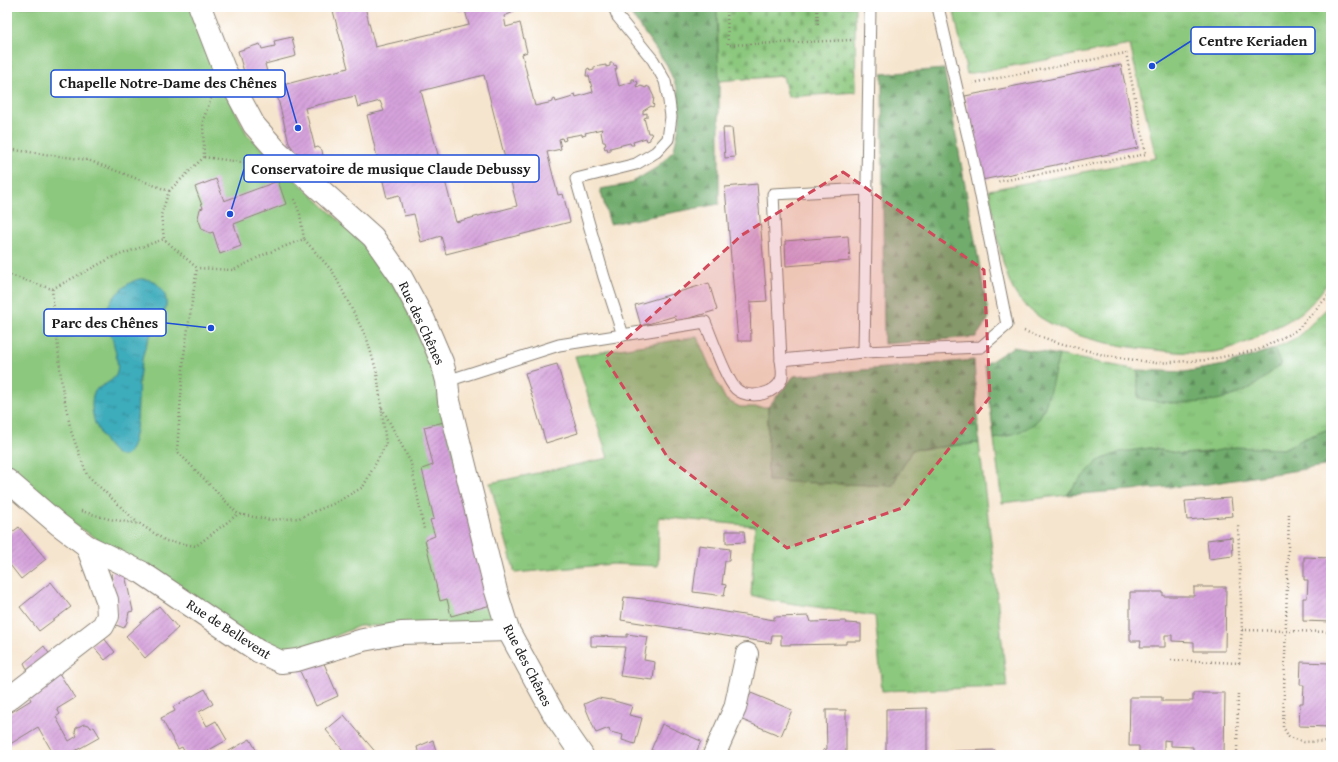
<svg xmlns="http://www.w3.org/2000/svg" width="1338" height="762" font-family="'Gentium Book Plus',serif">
  <defs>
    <pattern id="grass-tufts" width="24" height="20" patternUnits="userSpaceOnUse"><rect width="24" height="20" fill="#8cc87e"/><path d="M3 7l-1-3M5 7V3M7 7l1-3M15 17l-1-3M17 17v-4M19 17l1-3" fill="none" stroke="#78ab6c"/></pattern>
    <pattern id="forest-firs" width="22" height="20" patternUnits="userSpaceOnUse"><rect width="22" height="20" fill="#71ac6d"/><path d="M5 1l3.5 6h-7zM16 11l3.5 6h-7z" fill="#5c8b59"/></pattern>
    <pattern id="cemetery-stones" width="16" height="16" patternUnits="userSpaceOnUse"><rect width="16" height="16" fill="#8cc87e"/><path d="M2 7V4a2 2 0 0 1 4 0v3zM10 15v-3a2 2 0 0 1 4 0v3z" fill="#78ab6c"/></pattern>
    <pattern id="water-ripples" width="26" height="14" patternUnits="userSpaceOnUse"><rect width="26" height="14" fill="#3dacbb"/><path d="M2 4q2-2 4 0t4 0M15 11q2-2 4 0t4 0" fill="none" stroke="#328b97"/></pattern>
    <pattern id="building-hatch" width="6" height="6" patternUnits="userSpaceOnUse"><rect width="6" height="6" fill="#d5a2db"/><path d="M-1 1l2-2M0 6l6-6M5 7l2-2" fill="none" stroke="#b68bbb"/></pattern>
  </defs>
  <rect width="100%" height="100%" fill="#fff"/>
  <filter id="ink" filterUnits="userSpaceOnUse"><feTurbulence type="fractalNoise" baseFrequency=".025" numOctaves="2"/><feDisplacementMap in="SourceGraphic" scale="8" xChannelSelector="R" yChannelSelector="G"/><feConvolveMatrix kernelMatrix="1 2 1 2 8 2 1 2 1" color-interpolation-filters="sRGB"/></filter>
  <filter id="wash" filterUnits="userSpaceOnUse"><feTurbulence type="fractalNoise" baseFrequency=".012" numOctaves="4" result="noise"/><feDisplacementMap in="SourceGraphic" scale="16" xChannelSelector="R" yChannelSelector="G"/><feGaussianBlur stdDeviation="0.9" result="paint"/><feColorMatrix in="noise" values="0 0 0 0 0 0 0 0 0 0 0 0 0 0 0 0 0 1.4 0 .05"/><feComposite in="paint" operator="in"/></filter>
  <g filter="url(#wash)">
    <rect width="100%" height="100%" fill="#f6e5ce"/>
    <!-- grass -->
    <g fill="url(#grass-tufts)" stroke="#54724d">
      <path d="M 953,7 L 1331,7 L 1331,278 C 1324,289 1312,304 1302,312 C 1297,316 1291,319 1286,322 C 1264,334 1239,348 1214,352 C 1194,354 1175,352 1156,350 C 1112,346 1050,335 1020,300 C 1001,278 995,219 989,190 L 1156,158 L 1130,45 L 967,74 Z"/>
      <path d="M 1331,304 L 1331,430 L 1306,438 L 1283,449 L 1257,448 L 1182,454 L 1150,448 L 1098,461 L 1078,481 L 1067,495 L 1002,503 L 994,439 L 1012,435 L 1044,410 L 1059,355 L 1138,370 L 1138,398 L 1171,403 L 1252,387 L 1281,364 L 1274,349 L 1298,337 Z"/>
      <path d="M 697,337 L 717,383 L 726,400 L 740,407 L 768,407 L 768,481 L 912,450 L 979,443 L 992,550 L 1007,687 L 882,691 L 875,616 L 769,600 L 751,595 L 755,526 L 659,517 L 658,566 L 613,564 L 515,573 L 490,483 L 608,458 L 575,356 Z"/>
    </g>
    <!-- forest -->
    <g fill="url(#forest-firs)" stroke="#466444">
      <path d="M 641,7 L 717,7 L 719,81 L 719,204 L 610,224 L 600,189 L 629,184 L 656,168 L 674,150 L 680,121 L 678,91 L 667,65 L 628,10 Z"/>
      <path d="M 944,69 L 989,318 L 976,337 L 884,344 L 882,74 Z"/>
      <path d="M 1013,347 L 1059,355 C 1054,372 1047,413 1035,423 C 1023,432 1008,436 994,439 L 985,365 Z"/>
      <path d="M 1274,349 L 1281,364 C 1272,371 1262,381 1252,387 C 1220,406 1173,406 1138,398 L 1138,370 L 1184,372 L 1225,365 Z"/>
      <path d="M 974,360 L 979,443 L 912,450 L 892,486 L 768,481 L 768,407 L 794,376 Z"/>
      <path d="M 1328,429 L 1331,430 L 1331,465 L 1208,484 L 1067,495 L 1078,481 L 1098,461 L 1120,452 L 1150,448 L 1182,454 L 1205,453 L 1235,447 L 1283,449 L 1306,438 Z"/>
    </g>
    <!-- cemetery -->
    <path fill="url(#cemetery-stones)" stroke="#54724d" d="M 717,7 L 855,7 L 856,92 L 788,97 L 783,76 L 719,81 Z"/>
    <!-- park -->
    <path fill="#8cc87e" stroke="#54724d" d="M 7,7 L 192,7 L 219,79 L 247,134 L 359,239 L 401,295 L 444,395 L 500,624 L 359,626 L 285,658 L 61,516 L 7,465 Z"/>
    <!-- water -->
    <path fill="url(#water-ripples)" stroke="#2c646c" d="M 140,279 C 151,279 154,280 161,288 C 177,309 152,327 146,345 C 142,357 140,369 139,381 C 137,398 140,444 126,455 C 115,463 98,430 95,423 C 92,413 90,400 95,390 C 101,386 112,382 116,375 C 122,364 108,326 105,313 C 109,300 126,281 140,279 Z"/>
    <g id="blocks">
      <!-- building -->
      <g fill="url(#building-hatch)" fill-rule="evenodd">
        <path d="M 332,7 L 365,7 L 375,47 L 469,25 L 465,10 L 457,11 L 456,7 L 513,7 L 514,12 L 504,16 L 506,27 L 520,23 L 527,52 L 522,54 L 535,106 L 553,102 L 553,100 L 555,99 L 556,102 L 573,97 L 572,95 L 575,94 L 576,97 L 593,92 L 589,76 L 586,76 L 587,69 L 589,68 L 590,71 L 594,70 L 594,67 L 606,65 L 606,67 L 610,66 L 610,63 L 613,63 L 614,66 L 616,65 L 617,69 L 615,69 L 619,86 L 632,82 L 632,79 L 634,79 L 635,82 L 637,81 L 638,84 L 636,85 L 637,88 L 641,86 L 646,88 L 647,86 L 650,88 L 650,89 L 654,97 L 653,104 L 654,105 L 653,107 L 651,106 L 643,111 L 643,114 L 647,113 L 647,117 L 644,118 L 648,133 L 651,133 L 652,136 L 650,138 L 650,140 L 647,141 L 646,138 L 633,142 L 634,145 L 631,145 L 630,143 L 610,148 L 610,151 L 608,151 L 607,148 L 605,149 L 604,146 L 606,145 L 605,142 L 603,142 L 601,132 L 602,129 L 585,133 L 586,135 L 582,136 L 582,134 L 565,137 L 566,140 L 563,141 L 562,138 L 559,139 L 561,149 L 547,152 L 558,195 L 563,194 L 570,222 L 446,254 L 441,236 L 421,242 L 414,214 L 404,216 L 399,195 L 387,198 L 367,115 L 384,111 L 380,101 L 358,107 L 355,96 L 305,108 L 315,148 L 318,147 L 322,150 L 323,156 L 321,159 L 315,161 L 311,157 L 302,156 L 295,152 L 289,143 L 275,87 L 348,68 ZM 484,75 L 517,206 L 456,222 L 421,91 Z"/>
        <path d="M 292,37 L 296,56 L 265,64 L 268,76 L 255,80 L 246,79 L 238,51 L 260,44 L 262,49 L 275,46 L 274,41 Z"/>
        <path d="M 1121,65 L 1138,148 L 982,180 L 965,96 Z"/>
        <path d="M 723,128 L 732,128 L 735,157 L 725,158 Z"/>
        <path d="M 216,179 L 224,201 L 278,181 L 286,204 L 234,224 L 241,246 L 220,254 L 213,232 L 210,233 L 202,229 L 198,218 L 200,209 L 203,208 L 195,187 Z"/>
        <path d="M 757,184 L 767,301 L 750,302 L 751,341 L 738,341 L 725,187 Z"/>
        <path d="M 848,236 L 850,261 L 786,266 L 785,241 Z"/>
        <path d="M 709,283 L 717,310 L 677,322 L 675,316 L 641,326 L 635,305 Z"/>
        <path d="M 557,364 L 578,433 L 546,443 L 525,373 Z"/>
        <path d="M 444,422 L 491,605 L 451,616 L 447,599 L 440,601 L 425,540 L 435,536 L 430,520 L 434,519 L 422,469 L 433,465 L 424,427 Z"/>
        <path d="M 1231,498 L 1233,516 L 1187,520 L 1185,501 Z"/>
        <path d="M 19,527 L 46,559 L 21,579 L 7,561 L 7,536 Z"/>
        <path d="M 726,531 L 744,531 L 745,542 L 726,543 Z"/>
        <path d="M 1232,537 L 1233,556 L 1209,559 L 1207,540 Z"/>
        <path d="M 699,545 L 730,549 L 729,561 L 725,561 L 722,584 L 726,585 L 724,596 L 693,592 Z"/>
        <path d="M 1304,557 L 1331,558 L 1331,622 L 1303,621 L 1303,598 L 1307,598 L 1308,580 L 1304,580 Z"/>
        <path d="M 116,567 L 132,572 L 126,579 L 133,611 L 129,612 L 127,622 L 124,628 L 116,625 L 118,605 L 111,575 Z"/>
        <path d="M 51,582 L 71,607 L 39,631 L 20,607 Z"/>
        <path d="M 1194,587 L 1226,587 L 1225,651 L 1194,651 L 1194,642 L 1172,641 L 1172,635 L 1165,635 L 1165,647 L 1140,647 L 1141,641 L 1130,641 L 1130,592 L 1163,592 L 1163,596 L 1194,596 Z"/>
        <path d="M 624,597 L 653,600 L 774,620 L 774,617 L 809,616 L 811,622 L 845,621 L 846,623 L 861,624 L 861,641 L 846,641 L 846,644 L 781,645 L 781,635 L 772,635 L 771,643 L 621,620 Z"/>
        <path d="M 159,606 L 178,628 L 145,658 L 126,636 Z"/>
        <path d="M 627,634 L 648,637 L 644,660 L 655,662 L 653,680 L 620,676 L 625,647 L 591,646 L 591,636 L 627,637 Z"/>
        <path d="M 103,637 L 115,652 L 105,660 L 92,645 Z"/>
        <path d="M 44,646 L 52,658 L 30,675 L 24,663 Z"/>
        <path d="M 323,661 L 338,696 L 316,706 L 299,669 Z"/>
        <path d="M 1301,662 L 1331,663 L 1331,727 L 1299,726 L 1300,703 L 1303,703 L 1304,685 L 1300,685 Z"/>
        <path d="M 59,673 L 75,698 L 57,709 L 60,714 L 56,717 L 69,741 L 77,736 L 75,732 L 76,728 L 84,724 L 89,725 L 91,728 L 94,727 L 100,737 L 68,755 L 54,755 L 38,727 L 7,746 L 7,715 L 31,700 L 28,694 Z"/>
        <path d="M 205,689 L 213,704 L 199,712 L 207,726 L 216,721 L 227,740 L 200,755 L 186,755 L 182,747 L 178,749 L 161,718 L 175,711 L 173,707 Z"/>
        <path d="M 751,693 L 792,710 L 781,736 L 740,719 Z"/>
        <path d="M 1193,693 L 1225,693 L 1224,755 L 1193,755 L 1193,747 L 1171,746 L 1171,741 L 1164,740 L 1164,752 L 1139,752 L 1139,746 L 1129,746 L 1130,697 L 1162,697 L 1162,701 L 1193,701 Z"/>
        <path d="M 598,698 L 611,700 L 632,706 L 629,715 L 642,718 L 635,744 L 622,740 L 623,735 L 610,732 L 609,728 L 596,733 L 584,704 Z"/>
        <path d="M 927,708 L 927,755 L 886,755 L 886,709 Z"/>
        <path d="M 826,710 L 846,710 L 846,755 L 823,755 L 823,750 L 827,749 Z"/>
        <path d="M 344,715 L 378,755 L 347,755 L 326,730 Z"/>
        <path d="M 662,724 L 701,741 L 695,755 L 663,755 L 651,750 Z"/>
        <path d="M 250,739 L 259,755 L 222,755 Z"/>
        <path d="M 433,740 L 437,755 L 419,755 L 417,747 Z"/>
        <path d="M 995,750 L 995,755 L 953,755 L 953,751 Z"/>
      </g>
    </g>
  </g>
  <g filter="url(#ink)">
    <use href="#blocks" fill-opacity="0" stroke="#898075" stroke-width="1"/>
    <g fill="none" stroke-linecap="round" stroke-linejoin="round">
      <defs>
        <g id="lane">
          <path d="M 614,7 L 618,17 L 653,60 L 665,81 L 669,101 L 671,117 L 668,139 L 656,152 L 636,164 L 576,179 L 604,277 L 623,335"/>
          <path d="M 870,7 L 864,352 L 981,347 L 1007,325 L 975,167 L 938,7"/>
          <path d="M 864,352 L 781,360 L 773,194 L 867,189"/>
          <path d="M 447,381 L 559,345 L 705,322 C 711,336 726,380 736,389 C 745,397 760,396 770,391 C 785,383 783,374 781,360"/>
        </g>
        <g id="street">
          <path d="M 200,7 L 224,69 L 254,125 L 277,151 L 373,237 L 401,277 L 424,320 L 442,362 L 447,381 L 449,401 L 496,591 L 508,630 L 555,716 L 582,755"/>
          <path d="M 7,480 L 58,524 L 87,546 L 141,572 L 258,651 L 281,662 L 297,660 L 363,640 L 401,633 L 508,630"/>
          <path d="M 7,700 L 103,626 L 108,616 L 107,600 L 87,546"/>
          <path d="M 714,755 L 735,708 L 747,654"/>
        </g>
      </defs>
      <!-- lane casing -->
      <use href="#lane" stroke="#898075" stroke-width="13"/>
      <!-- street casing -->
      <use href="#street" stroke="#898075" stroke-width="24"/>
      <!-- path -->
      <g stroke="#898075" stroke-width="2.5" stroke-dasharray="1 3" stroke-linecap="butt">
        <path d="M 727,7 L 728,45 L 853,40"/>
        <path d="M 817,7 L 818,26"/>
        <path d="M 973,83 L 1126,53 L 1146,154 L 996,182"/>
        <path d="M 7,149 L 88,160 L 169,191 L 161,215 L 164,239 L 197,268 L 184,355 L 177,451 L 238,514 L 270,520 L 299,518 L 335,503 L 363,487 L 386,444 L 377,373 L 367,339 L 333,272 L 304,239 L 265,254 L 234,270 L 197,268"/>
        <path d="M 204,157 L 248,163 L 259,167"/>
        <path d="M 169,191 L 204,157 L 203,120 L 212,96"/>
        <path d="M 294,199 L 300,214 L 304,239"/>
        <path d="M 7,274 L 52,289 L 111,258 L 164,239"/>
        <path d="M 52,289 L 62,387 L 71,431 L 87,475 L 138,523"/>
        <path d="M 1024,331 L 1056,342 L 1107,356 L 1156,363 L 1207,360 L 1258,350 L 1297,330 L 1328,296 L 1331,291"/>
        <path d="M 382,408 L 411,463 L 424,529"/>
        <path d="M 81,511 L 109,519 L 140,524 L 166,541 L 196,546 L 238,514"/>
        <path d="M 1289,514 L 1283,727 L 1289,737 L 1304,742 L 1331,741"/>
        <path d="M 1242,630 L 1331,632"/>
        <path d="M 1171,660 L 1239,663 L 1242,630 L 1238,525"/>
        <path d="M 1237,755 L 1238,691"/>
      </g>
      <!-- lane -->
      <use href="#lane" stroke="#fff" stroke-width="11"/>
      <!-- street -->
      <use href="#street" stroke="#fff" stroke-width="22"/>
    </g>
  </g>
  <!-- marked area -->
  <path fill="#d1495b" fill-opacity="0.2" stroke="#d1495b" stroke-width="3" stroke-dasharray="8 5" stroke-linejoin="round" d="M 843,172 L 984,270 L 990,397 L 902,508 L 787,548 L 668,458 L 605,358 L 742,235 Z"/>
  <g text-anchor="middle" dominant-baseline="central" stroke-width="4" stroke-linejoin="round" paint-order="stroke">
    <!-- street labels -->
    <g font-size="14" fill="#1c1c1c" stroke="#fff">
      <text transform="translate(422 323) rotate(65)">Rue des Chênes</text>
      <text transform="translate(229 629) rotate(33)">Rue de Bellevent</text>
      <text transform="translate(528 665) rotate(63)">Rue des Chênes</text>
    </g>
  </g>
  <!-- callouts -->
  <path fill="none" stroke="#1d4ed8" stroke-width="1.5" d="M1152 66L1191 41M298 128L285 83M230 214L244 169M211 328L166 323"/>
  <g fill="#1d4ed8" stroke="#fff" stroke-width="1.5">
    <circle cx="1152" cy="66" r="4"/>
    <circle cx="298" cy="128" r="4"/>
    <circle cx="230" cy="214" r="4"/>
    <circle cx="211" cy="328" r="4"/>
  </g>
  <g fill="#fff" stroke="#1d4ed8" stroke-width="1.5">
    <rect x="1191" y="27" width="124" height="27" rx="4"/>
    <rect x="51" y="70" width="234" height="27" rx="4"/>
    <rect x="244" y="155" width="295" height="27" rx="4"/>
    <rect x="44" y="309" width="122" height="27" rx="4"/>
  </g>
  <g font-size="15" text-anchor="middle" font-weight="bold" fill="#1c1c1c">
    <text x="1253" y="46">Centre Keriaden</text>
    <text x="168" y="88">Chapelle Notre-Dame des Chênes</text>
    <text x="391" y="174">Conservatoire de musique Claude Debussy</text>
    <text x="105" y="328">Parc des Chênes</text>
  </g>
  <!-- margin -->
  <rect width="1338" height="762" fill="none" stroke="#fff" stroke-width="24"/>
</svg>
